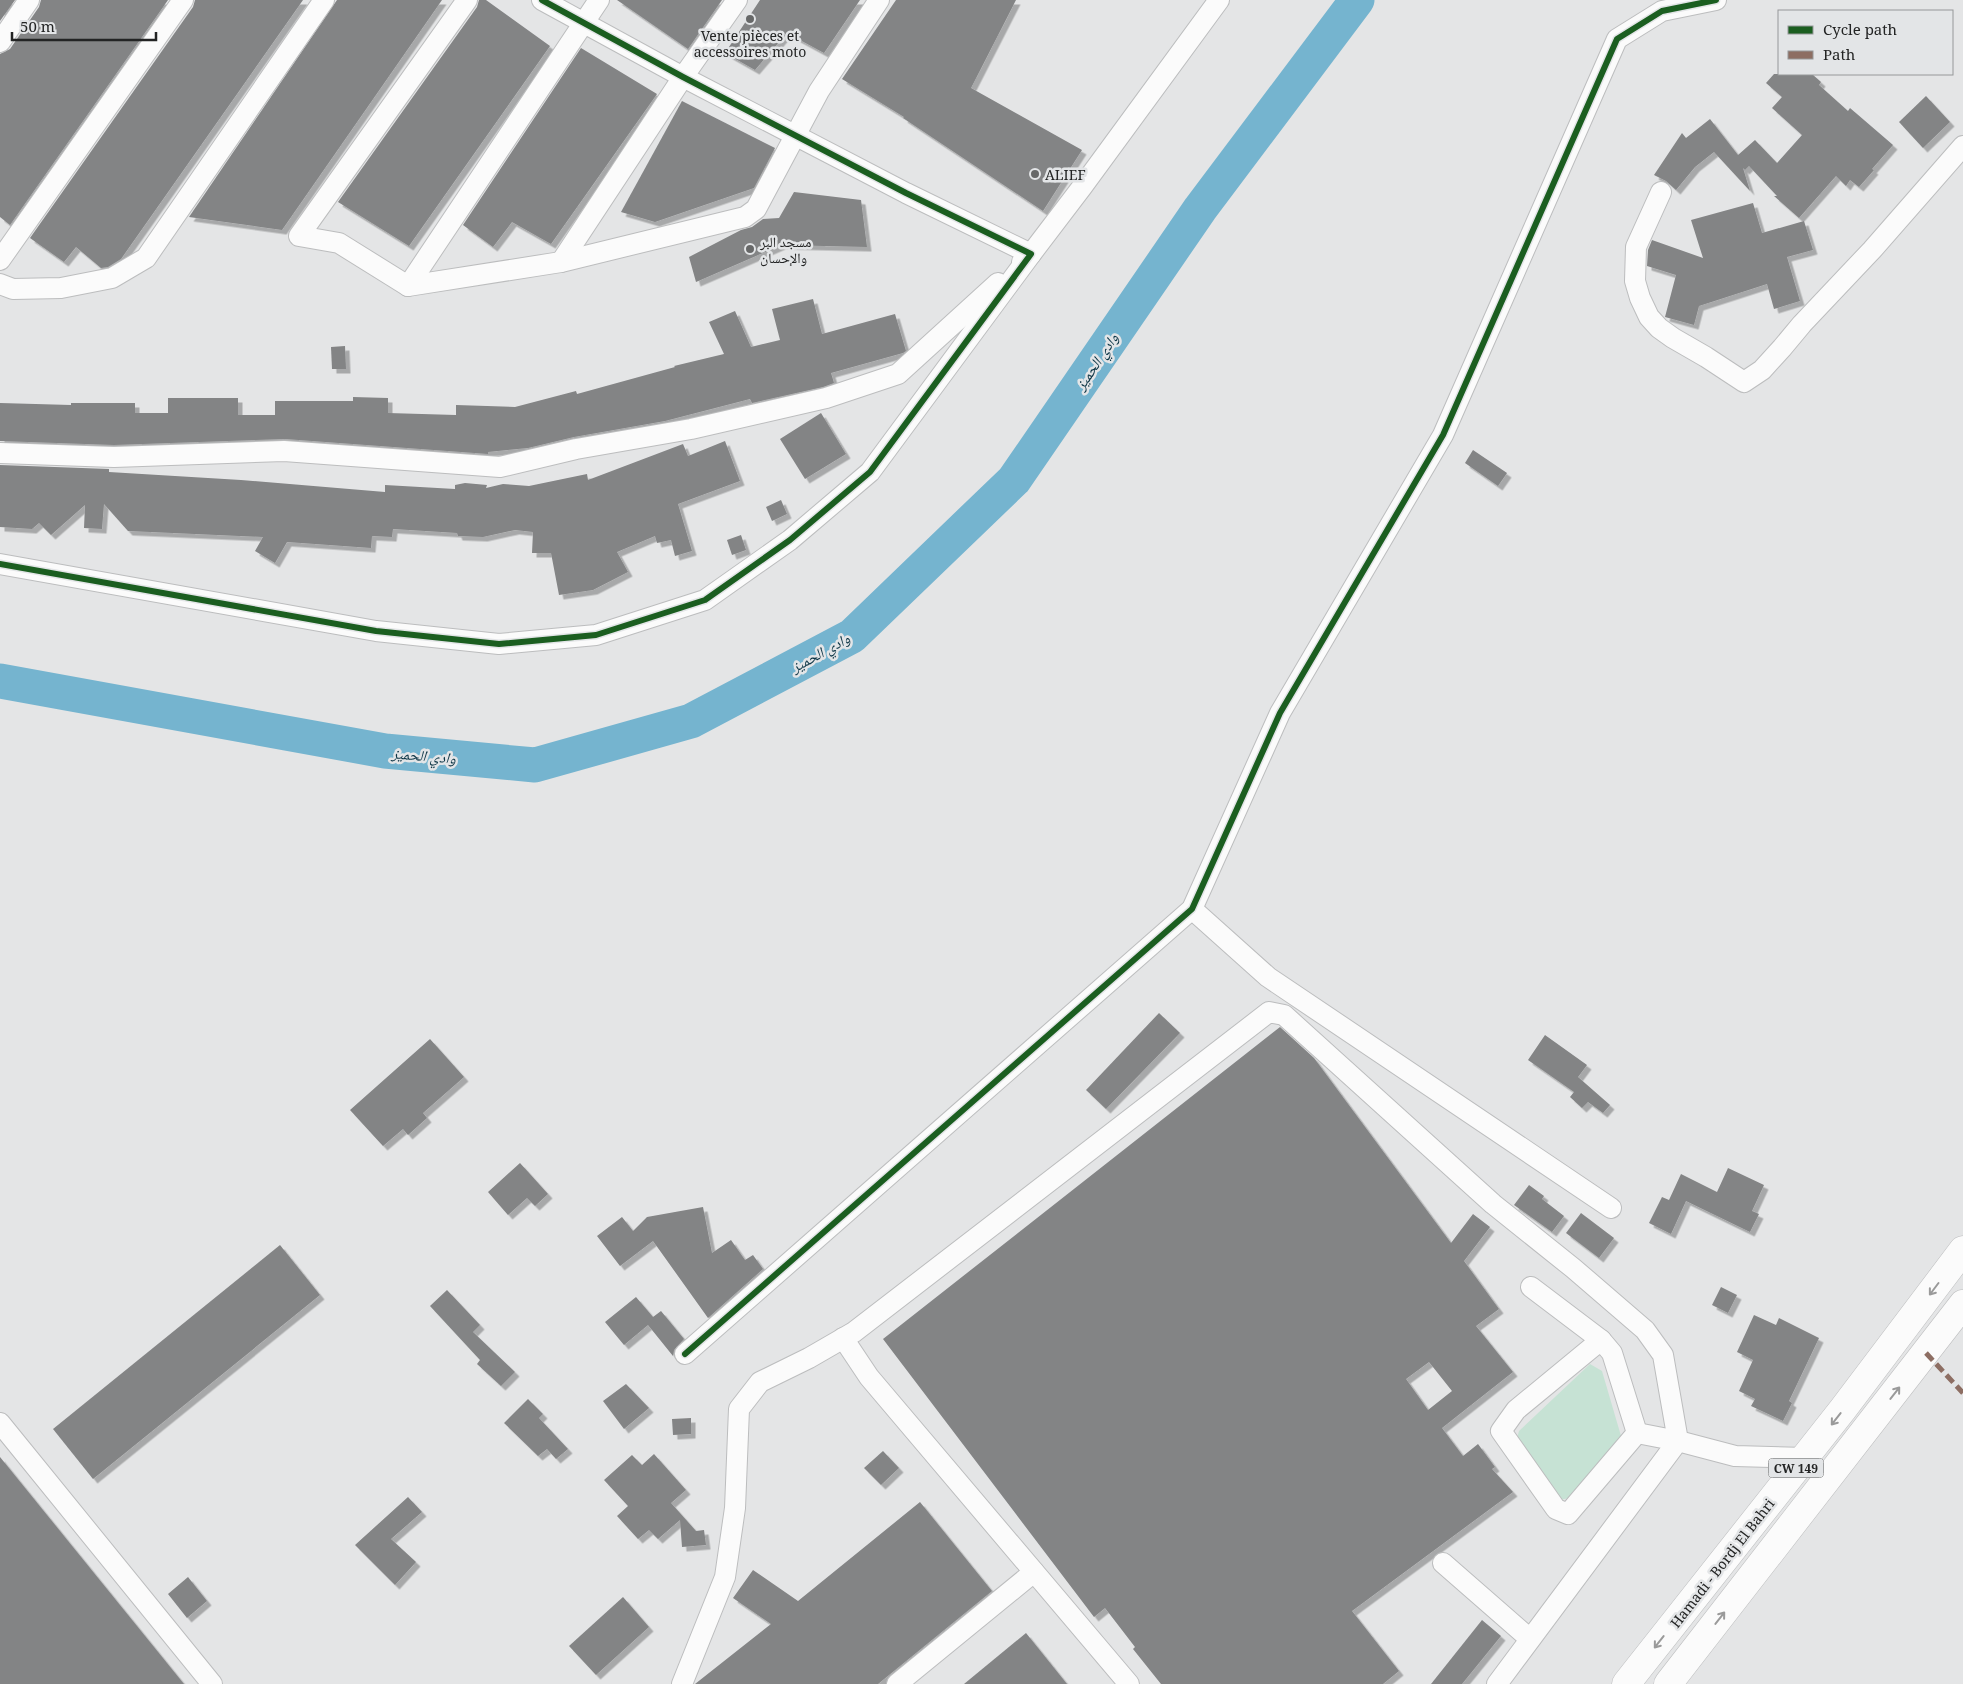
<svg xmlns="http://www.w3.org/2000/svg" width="1963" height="1684" font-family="'Noto Serif','Noto Naskh Arabic',serif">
  <defs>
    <filter id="shadow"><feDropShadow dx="4.5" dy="4.5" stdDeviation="0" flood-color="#0004"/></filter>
  </defs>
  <rect width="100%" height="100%" fill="#e4e5e6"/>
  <!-- green -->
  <path fill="#c6e2d4" d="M 1590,1364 L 1602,1371 L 1621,1436 L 1569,1498 L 1560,1500 L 1516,1442 L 1519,1431 Z"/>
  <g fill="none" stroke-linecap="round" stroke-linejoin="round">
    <!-- river -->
    <path stroke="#75b4cf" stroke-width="35" d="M 0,681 L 385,751 L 535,765 L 691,721 L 852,636 L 1014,480 L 1200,209 L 1357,0"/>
  </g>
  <!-- building -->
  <g fill="#838485" fill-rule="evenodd" filter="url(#shadow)">
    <path d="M 0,0 L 15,0 L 0,21 Z"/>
    <path d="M 41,0 L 168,0 L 10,225 L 0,217 L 0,54 L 10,49 L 39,7 Z"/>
    <path d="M 195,0 L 303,0 L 121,259 L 108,267 L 101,268 L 76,247 L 64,262 L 30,238 L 193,7 Z"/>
    <path d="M 337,0 L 442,0 L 282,230 L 189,217 Z"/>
    <path d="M 479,0 L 486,0 L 550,46 L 409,246 L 338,202 L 477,7 Z"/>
    <path d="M 617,0 L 722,0 L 688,49 Z"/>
    <path d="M 760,0 L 860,0 L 824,53 L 787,33 L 755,70 L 725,53 Z"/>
    <path d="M 896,0 L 1016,0 L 971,88 L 1082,150 L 1043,211 L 903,118 L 904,117 L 842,79 Z"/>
    <path d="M 581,48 L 657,94 L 551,244 L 512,222 L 493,247 L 463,225 Z"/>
    <path d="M 1774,74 L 1812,74 L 1821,82 L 1819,85 L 1848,111 L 1850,108 L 1893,145 L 1872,169 L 1874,170 L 1859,187 L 1850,180 L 1846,186 L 1836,176 L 1799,218 L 1774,196 L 1777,196 L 1749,166 L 1745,170 L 1743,168 L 1750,191 L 1714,152 L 1695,167 L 1676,190 L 1666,181 L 1654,175 L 1682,133 L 1686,138 L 1710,119 L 1738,155 L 1755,140 L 1777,163 L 1802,135 L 1772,108 L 1782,97 L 1766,83 Z"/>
    <path d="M 1926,96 L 1950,122 L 1923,148 L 1899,122 Z"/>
    <path d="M 682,101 L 775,148 L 754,188 L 655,222 L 621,212 Z"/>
    <path d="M 794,192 L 861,200 L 867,247 L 781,245 L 696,282 L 689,257 L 741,230 L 752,227 L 763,219 L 779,218 Z"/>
    <path d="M 1753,203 L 1762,233 L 1804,221 L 1813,250 L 1787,257 L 1800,301 L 1774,309 L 1767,284 L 1699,306 L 1694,325 L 1665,317 L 1676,275 L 1647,266 L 1648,250 L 1652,240 L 1703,258 L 1691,220 Z"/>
    <path d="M 813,299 L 822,334 L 895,314 L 906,351 L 903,353 L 831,373 L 834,383 L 823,387 L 752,403 L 750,399 L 665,421 L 574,437 L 528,448 L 488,452 L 488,454 L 285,439 L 114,445 L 0,441 L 0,403 L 71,405 L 71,403 L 135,403 L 135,413 L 168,413 L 168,398 L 238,398 L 238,415 L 275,415 L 275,401 L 353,401 L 353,397 L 388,398 L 388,413 L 456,415 L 456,405 L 515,407 L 576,391 L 577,394 L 675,367 L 674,366 L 724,354 L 709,322 L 735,311 L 751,347 L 780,340 L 772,309 Z"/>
    <path d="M 345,346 L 346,369 L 332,369 L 331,347 Z"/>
    <path d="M 821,413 L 846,454 L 805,479 L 780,439 Z"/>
    <path d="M 725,441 L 740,481 L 678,504 L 692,551 L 675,556 L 671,540 L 657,543 L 655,536 L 617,552 L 628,572 L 593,590 L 559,595 L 551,553 L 532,553 L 533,532 L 515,530 L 483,537 L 458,536 L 457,533 L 393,529 L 392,537 L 372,536 L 371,548 L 287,542 L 275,563 L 255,551 L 263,537 L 128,531 L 104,504 L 102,529 L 84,528 L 85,505 L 51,535 L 39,523 L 32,529 L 0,527 L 0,465 L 109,469 L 109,472 L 241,480 L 385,492 L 385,485 L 455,489 L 455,485 L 465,483 L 487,485 L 486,488 L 503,484 L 529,486 L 587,474 L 588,480 L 683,444 L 688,456 Z"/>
    <path d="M 1473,450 L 1507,473 L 1498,486 L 1465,463 Z"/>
    <path d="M 781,500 L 787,514 L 772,521 L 766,507 Z"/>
    <path d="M 741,535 L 746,550 L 732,555 L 727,540 Z"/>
    <path d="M 1159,1013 L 1180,1033 L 1106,1109 L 1086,1090 Z"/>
    <path d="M 1280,1027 L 1314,1058 L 1451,1243 L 1473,1214 L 1490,1227 L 1464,1261 L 1499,1309 L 1476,1326 L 1513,1372 L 1442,1428 L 1463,1456 L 1478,1444 L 1495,1467 L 1492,1469 L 1513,1492 L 1352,1611 L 1399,1671 L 1383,1684 L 1161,1684 L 1133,1649 L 1135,1647 L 1105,1608 L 1094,1617 L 883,1339 ZM 1429,1362 L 1452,1391 L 1428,1410 L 1406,1379 Z"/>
    <path d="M 1545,1035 L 1587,1065 L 1578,1077 L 1610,1105 L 1603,1113 L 1588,1102 L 1582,1108 L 1570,1097 L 1574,1092 L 1528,1060 Z"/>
    <path d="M 430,1039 L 464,1077 L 423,1113 L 427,1118 L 408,1135 L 403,1129 L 383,1146 L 350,1110 Z"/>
    <path d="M 520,1163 L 548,1194 L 535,1206 L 527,1198 L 508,1215 L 488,1192 Z"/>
    <path d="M 1728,1168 L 1764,1185 L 1752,1211 L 1759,1214 L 1750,1232 L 1686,1201 L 1671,1234 L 1649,1223 L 1662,1197 L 1669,1200 L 1681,1174 L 1717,1192 Z"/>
    <path d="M 1529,1185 L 1544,1196 L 1542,1199 L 1564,1216 L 1552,1232 L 1514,1205 Z"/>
    <path d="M 703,1207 L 712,1253 L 731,1240 L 745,1260 L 753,1255 L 763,1269 L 708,1318 L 653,1241 L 620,1266 L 597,1236 L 622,1217 L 633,1231 L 647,1217 Z"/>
    <path d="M 1581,1213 L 1614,1238 L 1599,1258 L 1566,1233 Z"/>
    <path d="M 280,1245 L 320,1295 L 93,1479 L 53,1429 Z"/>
    <path d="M 1721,1287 L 1737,1295 L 1728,1313 L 1712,1305 Z"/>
    <path d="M 447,1290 L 480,1325 L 473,1332 L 515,1372 L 501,1386 L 477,1364 L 480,1360 L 430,1306 Z"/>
    <path d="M 636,1297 L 653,1317 L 661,1311 L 684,1339 L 674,1350 L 673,1356 L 648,1325 L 624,1345 L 605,1322 Z"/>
    <path d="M 1754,1315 L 1776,1325 L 1779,1318 L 1819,1338 L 1789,1401 L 1792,1403 L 1783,1421 L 1751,1406 L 1755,1399 L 1739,1391 L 1753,1360 L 1737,1352 Z"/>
    <path d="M 626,1384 L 649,1408 L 624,1429 L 603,1401 Z"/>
    <path d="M 528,1399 L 543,1414 L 539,1418 L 568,1449 L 556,1459 L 547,1449 L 538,1456 L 504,1423 Z"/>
    <path d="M 691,1418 L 691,1434 L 673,1435 L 672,1419 Z"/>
    <path d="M 883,1451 L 899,1468 L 881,1485 L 864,1468 Z"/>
    <path d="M 654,1454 L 686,1490 L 671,1503 L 696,1531 L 704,1530 L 706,1545 L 682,1547 L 680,1520 L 658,1539 L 649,1530 L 638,1539 L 617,1516 L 628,1506 L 604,1480 L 632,1455 L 642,1465 Z"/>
    <path d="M 0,1457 L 184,1684 L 0,1684 Z"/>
    <path d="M 408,1497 L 422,1512 L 391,1539 L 416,1562 L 395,1585 L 355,1545 Z"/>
    <path d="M 920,1502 L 992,1591 L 889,1675 L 878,1684 L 695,1684 L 771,1624 L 733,1598 L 753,1570 L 798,1601 Z"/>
    <path d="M 188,1577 L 207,1601 L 187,1618 L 168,1594 Z"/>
    <path d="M 623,1597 L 649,1627 L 596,1675 L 569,1646 Z"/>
    <path d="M 1482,1620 L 1501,1636 L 1462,1684 L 1431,1684 Z"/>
    <path d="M 1026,1633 L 1067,1684 L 964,1684 Z"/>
  </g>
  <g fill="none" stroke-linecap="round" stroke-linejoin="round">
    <defs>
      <g id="minor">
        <path d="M 467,0 L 299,236 L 339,243 L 408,286 L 561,262 L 745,217 L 756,209 L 819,91 L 879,0"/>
        <path d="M 0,42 L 29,0"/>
        <path d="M 1661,192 L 1636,247 L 1635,281 L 1640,298 L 1649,317 L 1659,328 L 1673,338 L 1706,357 L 1744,382 L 1762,370 L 1782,348 L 1802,324 L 1872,250 L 1963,146"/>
        <path d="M 0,260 L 183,0"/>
        <path d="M 561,262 L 683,77 L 737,0"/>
        <path d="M 1022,262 L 1031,254 L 1082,187 L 1219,0"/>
        <path d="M 0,284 L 13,289 L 61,288 L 112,278 L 146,258 L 324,0"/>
        <path d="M 408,286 L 599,0"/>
        <path d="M 0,453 L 114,457 L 284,451 L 500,467 L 576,449 L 691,429 L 826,398 L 898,374 L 998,283"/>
        <path d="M 0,564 L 376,631 L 499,644 L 596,635 L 705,600 L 790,540 L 870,472 L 1031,254 L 906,193 L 683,77 L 542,0"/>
        <path d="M 1192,909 L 1268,977 L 1611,1208"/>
        <path d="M 1531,1287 L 1601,1340"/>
        <path d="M 843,1338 L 869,1377 L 1129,1684"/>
        <path d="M 1601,1340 L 1612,1353 L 1637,1433 L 1568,1514 L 1556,1509 L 1501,1431 L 1516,1410 Z"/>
        <path d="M 685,1354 L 1192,909 L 1280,713 L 1443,435 L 1617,39 L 1662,11 L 1716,0"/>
        <path d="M 0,1423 L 212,1684"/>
        <path d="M 1443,1563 L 1530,1639"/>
        <path d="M 682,1684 L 725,1577 L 735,1508 L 739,1409 L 760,1382 L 809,1358 L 854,1332 L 1269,1012 L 1284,1015 L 1493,1204 L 1573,1268 L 1645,1330 L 1663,1355 L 1678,1441 L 1637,1433"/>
        <path d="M 897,1684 L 1034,1572"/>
        <path d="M 1497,1684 L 1678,1441 L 1735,1456 L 1805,1458"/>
      </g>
      <g id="highway">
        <path d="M 1626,1684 L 1843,1409 L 1963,1250"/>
        <path d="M 1668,1684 L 1963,1304"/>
      </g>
    </defs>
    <!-- minor casing -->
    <use href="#minor" stroke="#bcbdbe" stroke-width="22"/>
    <!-- highway casing -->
    <use href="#highway" stroke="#bcbdbe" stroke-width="29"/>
    <!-- minor -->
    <use href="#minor" stroke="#fbfbfb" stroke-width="20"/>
    <!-- highway -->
    <use href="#highway" stroke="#fbfbfb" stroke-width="28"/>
    <!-- quiet -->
    <path stroke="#8d6e63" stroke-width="5" stroke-dasharray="10 5" stroke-linecap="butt" d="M 1926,1353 L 1963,1393"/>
    <defs>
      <g id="cycleway">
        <path d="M 0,564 L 376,631 L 499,644 L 596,635 L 705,600 L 790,540 L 870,472 L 1031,254 L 906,193 L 683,77 L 542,0"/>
        <path d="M 685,1354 L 1192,909 L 1280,713 L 1443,435 L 1617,39 L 1662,11 L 1716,0"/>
      </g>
    </defs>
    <!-- cycleway casing -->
    <use href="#cycleway" stroke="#e3e5e7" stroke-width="9"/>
    <!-- cycleway -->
    <use href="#cycleway" stroke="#1b5e20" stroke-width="6"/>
  </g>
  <!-- one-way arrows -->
  <defs><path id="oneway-shaft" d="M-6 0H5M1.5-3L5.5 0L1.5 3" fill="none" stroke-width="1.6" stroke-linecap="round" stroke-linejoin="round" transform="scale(1.25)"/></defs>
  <g stroke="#9a9a9a">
    <use href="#oneway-shaft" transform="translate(1934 1289) rotate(127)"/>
    <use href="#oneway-shaft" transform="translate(1895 1393) rotate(-52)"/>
    <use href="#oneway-shaft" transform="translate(1836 1419) rotate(128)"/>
    <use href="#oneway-shaft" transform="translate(1720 1618) rotate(-52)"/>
    <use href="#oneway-shaft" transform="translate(1659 1642) rotate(128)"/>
  </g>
  <!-- markers -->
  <g fill="#676868" stroke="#e3e5e7" stroke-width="2">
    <circle cx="750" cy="19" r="5"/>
    <circle cx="1035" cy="174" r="5"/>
    <circle cx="750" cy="249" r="5"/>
  </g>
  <g text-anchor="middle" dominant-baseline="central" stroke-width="5" stroke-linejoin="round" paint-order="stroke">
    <!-- shield labels -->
    <rect fill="#e3e5e7" stroke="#5d5e5e" stroke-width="1" x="1768.5" y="1458.5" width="55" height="19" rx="4"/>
    <g font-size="12" font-weight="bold" fill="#232424">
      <text x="1796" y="1468">CW 149</text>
    </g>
    <!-- poi labels -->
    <g font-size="14" fill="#232424" stroke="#e3e5e7" text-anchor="start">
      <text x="750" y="35" text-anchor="middle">Vente pièces et<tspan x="750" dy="16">accessoires moto</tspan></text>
      <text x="1045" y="174">ALIEF</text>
      <text x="760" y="241">مسجد البر<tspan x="760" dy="16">والإحسان</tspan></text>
    </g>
    <!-- street labels -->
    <g font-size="14" fill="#232424" stroke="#e3e5e7">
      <text transform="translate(1722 1563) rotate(-52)">Hamadi - Bordj El Bahri</text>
    </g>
    <!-- water labels -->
    <g font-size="15" font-style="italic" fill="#0b3444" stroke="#e3e5e7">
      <text transform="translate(1096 361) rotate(-56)">وادي الحميز</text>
      <text transform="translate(820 652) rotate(-29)">وادي الحميز</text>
      <text transform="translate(424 755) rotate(5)">وادي الحميز</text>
    </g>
  </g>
  <!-- legend -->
  <rect x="1778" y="10" width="175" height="65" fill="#e3e5e7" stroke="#969899"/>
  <rect x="1788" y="26" width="25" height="8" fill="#1b5e20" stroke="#969899"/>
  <text x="1823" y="35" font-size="15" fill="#232424">Cycle path</text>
  <rect x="1788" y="51" width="25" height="8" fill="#8d6e63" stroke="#969899"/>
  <text x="1823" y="60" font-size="15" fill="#232424">Path</text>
  <!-- scale -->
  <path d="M12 32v8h144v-8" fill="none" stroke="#232424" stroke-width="2.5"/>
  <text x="20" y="32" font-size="15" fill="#232424" stroke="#e3e5e7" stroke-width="4" paint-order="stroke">50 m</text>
</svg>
